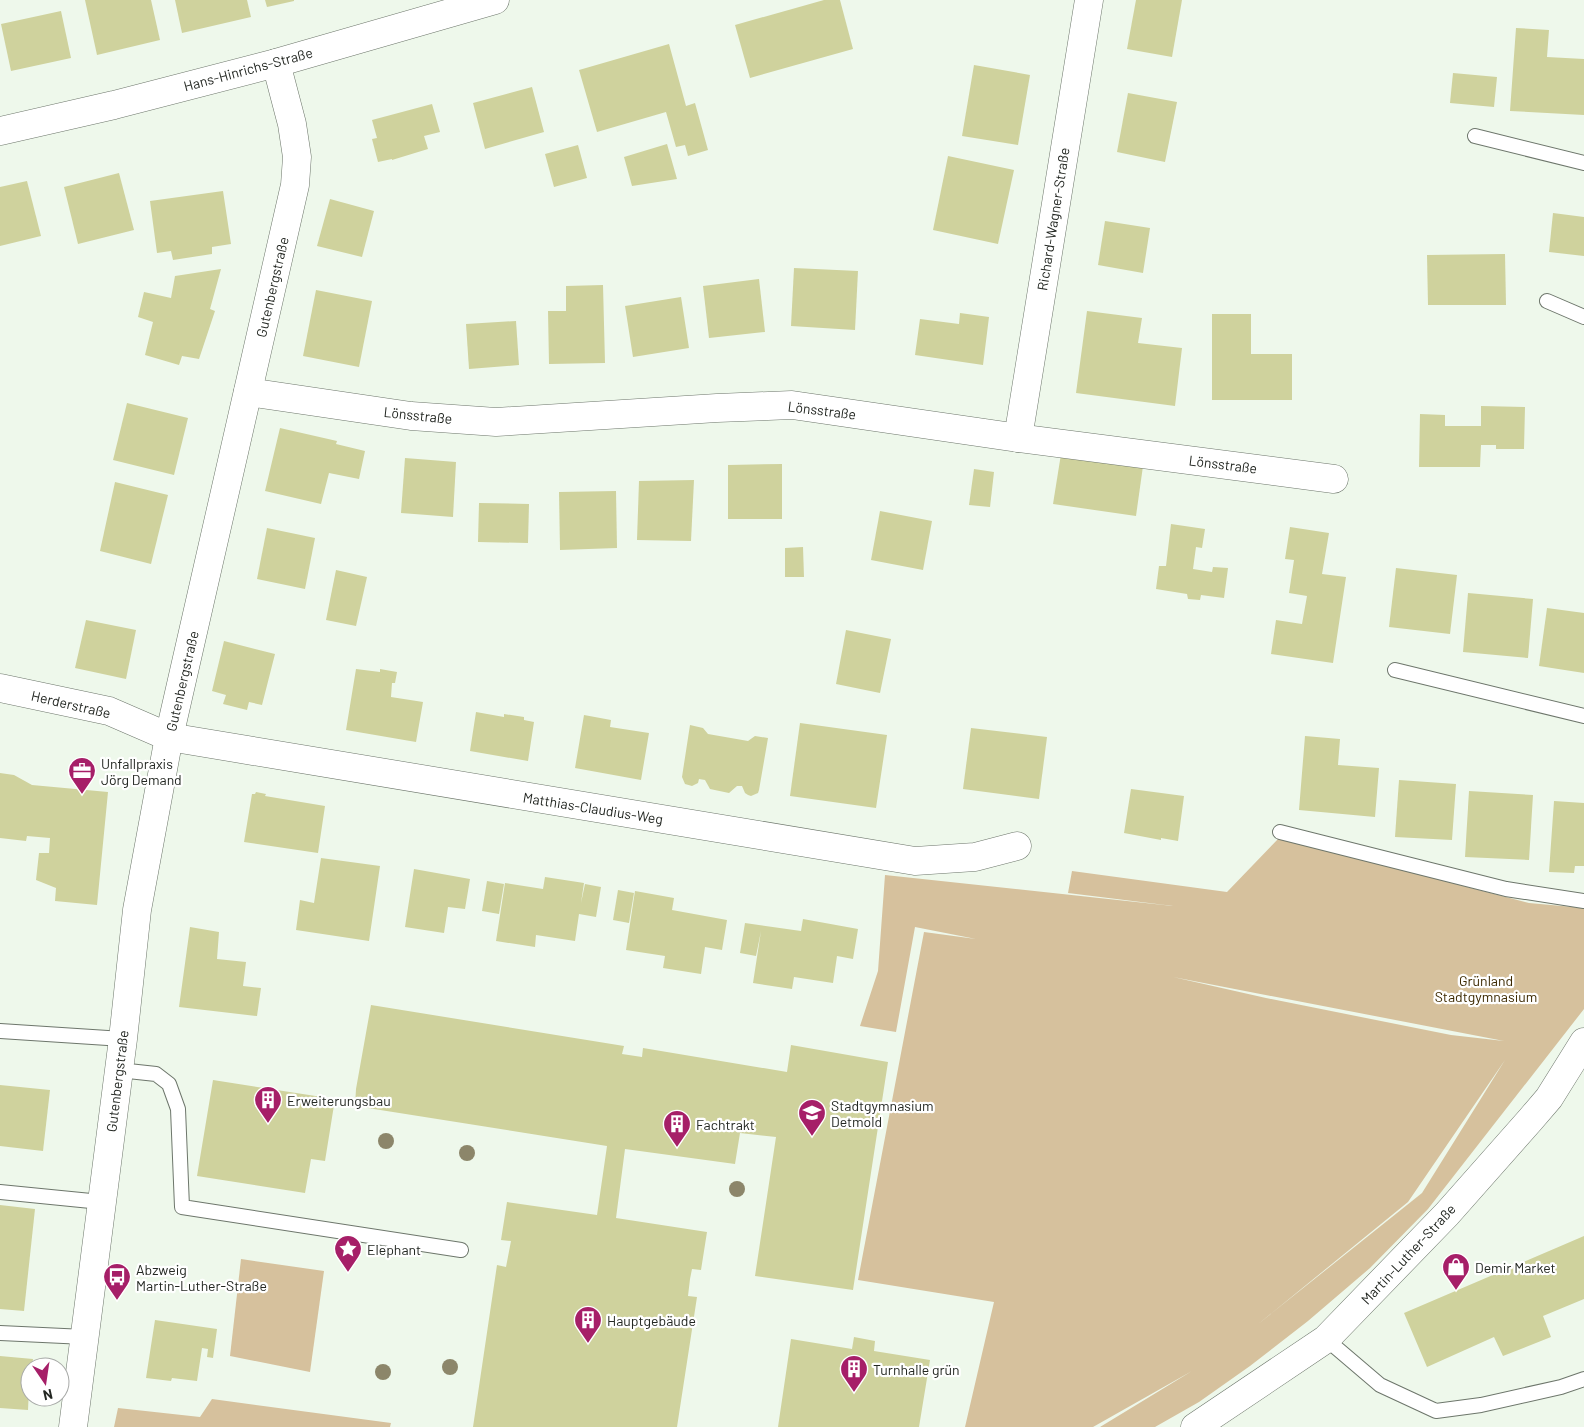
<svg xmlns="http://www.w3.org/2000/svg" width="1584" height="1427" font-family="Barlow,sans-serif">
  <rect width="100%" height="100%" fill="#eef8eb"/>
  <!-- green -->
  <g fill="#d6c19d" fill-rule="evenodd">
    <path d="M 1279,838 L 1529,903 L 1584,908 L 1584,1009 L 1428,1209 L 1370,1268 L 1308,1321 L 1250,1366 L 1199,1402 L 1155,1427 L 1100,1427 L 1192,1371 L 1093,1427 L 965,1427 L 994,1302 L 858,1280 L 924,932 L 976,939 L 915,927 L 896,1032 L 860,1026 L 878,971 L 885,875 L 1173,906 L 1068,893 L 1072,871 L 1227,892 ZM 1173,977 L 1504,1041 L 1451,1035 L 1266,998 ZM 1505,1060 L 1422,1193 L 1257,1325 L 1408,1202 Z"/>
    <path d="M 241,1259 L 324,1271 L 310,1372 L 230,1356 Z"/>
    <path d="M 212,1399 L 391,1423 L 390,1427 L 114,1427 L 118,1408 L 200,1417 Z"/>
  </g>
  <!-- building -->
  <g fill="#cfd29d">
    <path d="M 85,0 L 151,0 L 160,40 L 97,55 Z"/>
    <path d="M 175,0 L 247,0 L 251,17 L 182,33 Z"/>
    <path d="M 265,0 L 294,0 L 294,1 L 267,7 Z"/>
    <path d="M 824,0 L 840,0 L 853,49 L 750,78 L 735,25 Z"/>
    <path d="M 1136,0 L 1182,0 L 1172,57 L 1127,49 Z"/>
    <path d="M 61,11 L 71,58 L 11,71 L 1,24 Z"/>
    <path d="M 1516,28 L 1549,30 L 1547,57 L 1584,59 L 1584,115 L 1510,111 Z"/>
    <path d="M 669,44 L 686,106 L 695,103 L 708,150 L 688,156 L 685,145 L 676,147 L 666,112 L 597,132 L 579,70 Z"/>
    <path d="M 974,65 L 1030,75 L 1018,145 L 962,136 Z"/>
    <path d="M 1453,73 L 1497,77 L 1494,107 L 1450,103 Z"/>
    <path d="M 532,87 L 544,132 L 485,149 L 473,103 Z"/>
    <path d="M 1128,93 L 1177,102 L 1165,162 L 1117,152 Z"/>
    <path d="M 432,104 L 440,132 L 424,136 L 428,149 L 392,160 L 392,159 L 378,162 L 372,139 L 377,138 L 372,120 Z"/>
    <path d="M 667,144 L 677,179 L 632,186 L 624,157 Z"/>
    <path d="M 578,145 L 587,178 L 554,187 L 545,154 Z"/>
    <path d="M 948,156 L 1014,170 L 998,244 L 933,230 Z"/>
    <path d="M 119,173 L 134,230 L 78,244 L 64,187 Z"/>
    <path d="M 27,181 L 41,236 L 0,246 L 0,187 Z"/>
    <path d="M 223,191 L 231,244 L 212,247 L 212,254 L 173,260 L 171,251 L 157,253 L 150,201 Z"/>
    <path d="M 330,199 L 374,211 L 362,257 L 317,246 Z"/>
    <path d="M 1553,213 L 1584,217 L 1584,256 L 1549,252 Z"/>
    <path d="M 1105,221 L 1150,228 L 1143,273 L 1098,265 Z"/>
    <path d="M 1505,254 L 1506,305 L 1428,305 L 1427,255 Z"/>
    <path d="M 794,268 L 858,271 L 855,330 L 791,326 Z"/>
    <path d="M 221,269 L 210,309 L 215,311 L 199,359 L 182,356 L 179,365 L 145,355 L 153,322 L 138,317 L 144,292 L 171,298 L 175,276 Z"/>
    <path d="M 759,279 L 765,332 L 709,338 L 703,286 Z"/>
    <path d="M 603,285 L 605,363 L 549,364 L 548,311 L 566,311 L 566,286 Z"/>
    <path d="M 316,290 L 372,301 L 359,367 L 303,356 Z"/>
    <path d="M 681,297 L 689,348 L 633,357 L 625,306 Z"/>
    <path d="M 1087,311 L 1142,318 L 1138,343 L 1182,348 L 1175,406 L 1076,393 Z"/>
    <path d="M 960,313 L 989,317 L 983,365 L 915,355 L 920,319 L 959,324 Z"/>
    <path d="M 1212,314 L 1251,314 L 1251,354 L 1292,354 L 1292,400 L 1212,400 Z"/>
    <path d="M 516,321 L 519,365 L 469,369 L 466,324 Z"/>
    <path d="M 127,403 L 188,418 L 174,475 L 113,460 Z"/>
    <path d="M 1481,406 L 1525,407 L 1524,449 L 1496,449 L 1496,445 L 1481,445 L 1480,467 L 1419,467 L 1420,414 L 1445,415 L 1445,426 L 1481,426 Z"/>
    <path d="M 280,428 L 337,441 L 336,444 L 365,451 L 359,479 L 329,473 L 321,504 L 265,491 Z"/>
    <path d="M 1061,454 L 1143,466 L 1136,516 L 1053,504 Z"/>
    <path d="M 405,458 L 456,462 L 453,517 L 401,513 Z"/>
    <path d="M 782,464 L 782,519 L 728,519 L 728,465 Z"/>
    <path d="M 974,469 L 994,472 L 990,507 L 969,505 Z"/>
    <path d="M 694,480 L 691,541 L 637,540 L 639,481 Z"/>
    <path d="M 115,482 L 168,495 L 151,564 L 100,551 Z"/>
    <path d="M 616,491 L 617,548 L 560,550 L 559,492 Z"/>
    <path d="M 479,503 L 529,504 L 528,543 L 478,542 Z"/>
    <path d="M 880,511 L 932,521 L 923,570 L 871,560 Z"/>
    <path d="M 1171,524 L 1205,529 L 1202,548 L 1196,547 L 1193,569 L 1212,572 L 1213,567 L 1228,568 L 1224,598 L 1201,595 L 1200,600 L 1188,599 L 1187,594 L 1156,589 L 1159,566 L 1166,566 Z"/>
    <path d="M 1290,527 L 1329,533 L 1322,574 L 1346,577 L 1333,663 L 1271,654 L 1276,620 L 1302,624 L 1307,596 L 1289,593 L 1294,560 L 1285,559 Z"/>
    <path d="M 267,528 L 315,538 L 305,589 L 257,579 Z"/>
    <path d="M 803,547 L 804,577 L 785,577 L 785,548 Z"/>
    <path d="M 1396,568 L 1457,575 L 1450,634 L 1389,627 Z"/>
    <path d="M 336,570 L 367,577 L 356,626 L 326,620 Z"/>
    <path d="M 1468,593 L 1533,599 L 1528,658 L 1463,652 Z"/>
    <path d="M 1547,608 L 1584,613 L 1584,673 L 1539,666 Z"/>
    <path d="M 86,620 L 136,630 L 126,679 L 75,668 Z"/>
    <path d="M 846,630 L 891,639 L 880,693 L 836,684 Z"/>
    <path d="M 224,641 L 275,654 L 262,705 L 249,702 L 247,710 L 223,704 L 226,695 L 212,691 Z"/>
    <path d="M 356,669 L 380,672 L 380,669 L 397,672 L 395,683 L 392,683 L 391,697 L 423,702 L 416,742 L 346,730 Z"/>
    <path d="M 476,712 L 504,717 L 504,714 L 524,717 L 524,720 L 534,722 L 528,761 L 470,751 Z"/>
    <path d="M 584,715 L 611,720 L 610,727 L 649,733 L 641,780 L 575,768 Z"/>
    <path d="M 800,723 L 887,735 L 876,808 L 790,796 Z"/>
    <path d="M 690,725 L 703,728 L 708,734 L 748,741 L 755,736 L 768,738 L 759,790 L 758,793 L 751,796 L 748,795 L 745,793 L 742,786 L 737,786 L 729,793 L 710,789 L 705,780 L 699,779 L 698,783 L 692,786 L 685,784 L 682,777 Z"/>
    <path d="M 971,728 L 1047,737 L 1039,799 L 963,789 Z"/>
    <path d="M 1305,736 L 1340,739 L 1338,765 L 1379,768 L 1375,817 L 1299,810 Z"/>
    <path d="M 0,773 L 14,775 L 32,785 L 108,792 L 97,905 L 55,901 L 56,888 L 36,880 L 39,853 L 49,853 L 50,838 L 27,836 L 26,841 L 0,838 Z"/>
    <path d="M 1399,780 L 1456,784 L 1452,840 L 1395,837 Z"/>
    <path d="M 1131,789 L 1184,796 L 1178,841 L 1161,838 L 1161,840 L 1124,833 Z"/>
    <path d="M 1469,791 L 1533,795 L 1529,860 L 1465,857 Z"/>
    <path d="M 256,792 L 266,794 L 265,796 L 325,806 L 318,853 L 244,842 L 252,794 L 255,794 Z"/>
    <path d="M 1554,801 L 1584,803 L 1584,866 L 1575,866 L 1574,873 L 1549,872 Z"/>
    <path d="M 321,858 L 380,866 L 369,941 L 296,930 L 300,900 L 314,903 Z"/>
    <path d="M 414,869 L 470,879 L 465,909 L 448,907 L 444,933 L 405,927 Z"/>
    <path d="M 545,877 L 584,883 L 581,903 L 585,884 L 601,887 L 596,917 L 579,914 L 575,941 L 536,935 L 535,947 L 496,941 L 505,883 L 543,889 Z"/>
    <path d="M 487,881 L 504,884 L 499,914 L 482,911 Z"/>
    <path d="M 618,890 L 634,893 L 629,923 L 613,920 Z"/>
    <path d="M 635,891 L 674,898 L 672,910 L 727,920 L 722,950 L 705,947 L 701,974 L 663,968 L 665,956 L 626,950 Z"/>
    <path d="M 803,919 L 858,929 L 853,959 L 837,956 L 833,983 L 794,977 L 792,989 L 753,983 L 761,931 L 756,956 L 740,953 L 745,923 L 801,931 Z"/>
    <path d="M 190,927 L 219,932 L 217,959 L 246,962 L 243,986 L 261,988 L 257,1016 L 179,1007 Z"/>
    <path d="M 371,1005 L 624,1046 L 622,1054 L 642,1057 L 643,1048 L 787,1072 L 791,1045 L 888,1062 L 853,1290 L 755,1276 L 776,1137 L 740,1133 L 735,1164 L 625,1149 L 616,1218 L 707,1232 L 701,1270 L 692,1269 L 690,1279 L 688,1296 L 697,1297 L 677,1427 L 473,1427 L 497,1265 L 506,1267 L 511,1241 L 501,1240 L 507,1202 L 597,1215 L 607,1146 L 355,1106 L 356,1089 Z"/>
    <path d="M 213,1080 L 335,1099 L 325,1161 L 311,1159 L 305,1193 L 197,1176 Z"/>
    <path d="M 0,1085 L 50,1090 L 43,1151 L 0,1146 Z"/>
    <path d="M 0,1205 L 35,1209 L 24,1311 L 0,1309 Z"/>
    <path d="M 1584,1236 L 1584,1299 L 1543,1316 L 1551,1337 L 1503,1356 L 1494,1337 L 1427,1367 L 1404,1313 Z"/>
    <path d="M 155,1320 L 217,1329 L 213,1358 L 207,1357 L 208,1349 L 202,1348 L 197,1381 L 172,1378 L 171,1381 L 146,1378 Z"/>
    <path d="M 854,1337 L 875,1341 L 874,1351 L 930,1360 L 919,1427 L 778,1427 L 791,1339 L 852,1349 Z"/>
    <path d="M 0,1356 L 33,1359 L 32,1367 L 30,1367 L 28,1410 L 0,1408 Z"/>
  </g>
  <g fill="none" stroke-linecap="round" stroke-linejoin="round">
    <defs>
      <g id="service">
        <path d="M 1475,136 L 1584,163"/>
        <path d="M 1547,301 L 1584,317"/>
        <path d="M 1395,670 L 1584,716"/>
        <path d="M 1280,832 L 1506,889 L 1584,901"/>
        <path d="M 0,1031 L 123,1039"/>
        <path d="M 119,1070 L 156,1074 L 169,1084 L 178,1109 L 182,1207 L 461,1250"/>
        <path d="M 0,1192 L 101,1202"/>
        <path d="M 0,1333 L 85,1337"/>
        <path d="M 1326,1339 L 1380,1385 L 1436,1411 L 1481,1405 L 1561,1387 L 1584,1379"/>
      </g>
      <g id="minor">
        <path d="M 248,392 L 411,416 L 496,422 L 717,408 L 792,405 L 1018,438 L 1334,479"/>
        <path d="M 1018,438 L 1089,0"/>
        <path d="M 0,688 L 109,711 L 169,737 L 915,861 L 975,857 L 1017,846"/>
        <path d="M 73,1427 L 123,1039 L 137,910 L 169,737 L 295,185 L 297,157 L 292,124 L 276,63"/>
        <path d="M 1195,1427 L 1326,1339 L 1447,1214 L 1531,1119 L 1549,1098 L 1584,1042"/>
      </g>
      <path id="secondary" d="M 0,131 L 114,105 L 276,63 L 495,0"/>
    </defs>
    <!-- service casing -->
    <use href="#service" stroke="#6d766b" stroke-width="16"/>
    <!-- minor casing -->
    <use href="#minor" stroke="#6d766b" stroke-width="29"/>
    <!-- secondary casing -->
    <use href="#secondary" stroke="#6d766b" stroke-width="29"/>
    <!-- service -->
    <use href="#service" stroke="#fff" stroke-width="14"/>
    <!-- minor -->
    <use href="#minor" stroke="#fff" stroke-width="28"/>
    <!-- secondary -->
    <use href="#secondary" stroke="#fff" stroke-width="28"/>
  </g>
  <!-- trees -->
  <g fill="#8c866a">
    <circle cx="386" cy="1141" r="8"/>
    <circle cx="467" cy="1153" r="8"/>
    <circle cx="737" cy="1189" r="8"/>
    <circle cx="450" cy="1367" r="8"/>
    <circle cx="383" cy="1372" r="8"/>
  </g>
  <!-- icons -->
  <defs>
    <symbol id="office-pin" viewBox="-11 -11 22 30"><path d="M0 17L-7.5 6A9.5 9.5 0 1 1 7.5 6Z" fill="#a61f68" stroke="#fff"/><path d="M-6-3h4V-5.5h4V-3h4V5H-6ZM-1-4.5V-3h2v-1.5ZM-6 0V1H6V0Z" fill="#fff"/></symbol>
    <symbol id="building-pin" viewBox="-11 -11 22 30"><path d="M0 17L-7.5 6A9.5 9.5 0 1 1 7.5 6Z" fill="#a61f68" stroke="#fff"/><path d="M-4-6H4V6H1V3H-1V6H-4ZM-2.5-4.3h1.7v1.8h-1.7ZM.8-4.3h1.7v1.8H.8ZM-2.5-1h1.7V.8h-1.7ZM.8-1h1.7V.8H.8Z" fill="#fff"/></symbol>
    <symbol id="school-pin" viewBox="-11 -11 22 30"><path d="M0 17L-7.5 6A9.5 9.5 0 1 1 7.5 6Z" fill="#a61f68" stroke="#fff"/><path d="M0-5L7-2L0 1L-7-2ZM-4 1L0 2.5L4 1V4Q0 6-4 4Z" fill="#fff"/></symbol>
    <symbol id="sight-pin" viewBox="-11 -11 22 30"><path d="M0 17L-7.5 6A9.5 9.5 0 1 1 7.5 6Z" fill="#a61f68" stroke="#fff"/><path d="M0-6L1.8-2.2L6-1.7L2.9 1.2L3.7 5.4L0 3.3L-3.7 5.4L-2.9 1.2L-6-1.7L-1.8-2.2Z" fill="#fff"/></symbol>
    <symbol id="shop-pin" viewBox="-11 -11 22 30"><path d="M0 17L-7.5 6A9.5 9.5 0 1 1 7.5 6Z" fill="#a61f68" stroke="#fff"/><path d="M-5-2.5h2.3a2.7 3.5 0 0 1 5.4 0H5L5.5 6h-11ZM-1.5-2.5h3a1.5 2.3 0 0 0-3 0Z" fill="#fff"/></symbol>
    <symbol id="bus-pin" viewBox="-11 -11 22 30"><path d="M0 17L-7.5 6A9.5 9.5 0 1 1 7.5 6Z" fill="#a61f68" stroke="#fff"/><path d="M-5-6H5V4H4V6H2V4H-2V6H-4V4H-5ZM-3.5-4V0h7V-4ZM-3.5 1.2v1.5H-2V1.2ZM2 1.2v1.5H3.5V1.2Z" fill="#fff"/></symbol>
  </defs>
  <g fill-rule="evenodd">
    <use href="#office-pin" x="66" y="755" width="32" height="43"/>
    <use href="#building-pin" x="252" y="1084" width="32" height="43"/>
    <use href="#school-pin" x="796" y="1097" width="32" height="43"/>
    <use href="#building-pin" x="661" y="1108" width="32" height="43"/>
    <use href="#sight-pin" x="332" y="1233" width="32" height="43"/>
    <use href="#shop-pin" x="1440" y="1251" width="32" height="43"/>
    <use href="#bus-pin" x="101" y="1261" width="32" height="43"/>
    <use href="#building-pin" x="572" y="1304" width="32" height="43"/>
    <use href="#building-pin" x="838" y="1353" width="32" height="43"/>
  </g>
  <g text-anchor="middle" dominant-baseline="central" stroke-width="4.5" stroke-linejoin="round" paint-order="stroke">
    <!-- street labels -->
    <g font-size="14" fill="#232722" stroke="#fff">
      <text transform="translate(248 69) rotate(-15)">Hans-Hinrichs-Straße</text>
      <text transform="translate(1053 219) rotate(-81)">Richard-Wagner-Straße</text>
      <text transform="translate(272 287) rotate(-77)">Gutenbergstraße</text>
      <text transform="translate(822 410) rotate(7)">Lönsstraße</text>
      <text transform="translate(418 415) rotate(6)">Lönsstraße</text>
      <text transform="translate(1223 464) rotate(7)">Lönsstraße</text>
      <text transform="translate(182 681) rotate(-77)">Gutenbergstraße</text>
      <text transform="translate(71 704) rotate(13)">Herderstraße</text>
      <text transform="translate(593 808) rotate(9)">Matthias-Claudius-Weg</text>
      <text transform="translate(117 1081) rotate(-83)">Gutenbergstraße</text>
      <text transform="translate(1408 1254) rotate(-47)">Martin-Luther-Straße</text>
    </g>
    <!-- poi labels -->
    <g font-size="14" fill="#232722" stroke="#fff" text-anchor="start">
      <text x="101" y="763">Unfallpraxis<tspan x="101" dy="16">Jörg Demand</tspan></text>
      <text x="287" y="1100">Erweiterungsbau</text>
      <text x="831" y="1105">Stadtgymnasium<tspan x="831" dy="16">Detmold</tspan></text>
      <text x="696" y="1124">Fachtrakt</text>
      <text x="367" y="1249">Elephant</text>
      <text x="1475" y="1267">Demir Market</text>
      <text x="136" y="1269">Abzweig<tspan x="136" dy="16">Martin-Luther-Straße</tspan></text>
      <text x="607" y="1320">Hauptgebäude</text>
      <text x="873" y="1369">Turnhalle grün</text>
    </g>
    <!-- park labels -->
    <g font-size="14" fill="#3c2901" stroke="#fff">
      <text x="1486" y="980">Grünland<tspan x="1486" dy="16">Stadtgymnasium</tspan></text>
    </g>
  </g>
  <!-- north arrow -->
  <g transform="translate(45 1382) rotate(167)"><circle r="24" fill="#ffffff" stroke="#a7a9a7"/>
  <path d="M0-4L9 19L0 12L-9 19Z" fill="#a61f68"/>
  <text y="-8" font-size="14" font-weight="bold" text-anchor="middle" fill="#232722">N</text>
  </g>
</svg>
